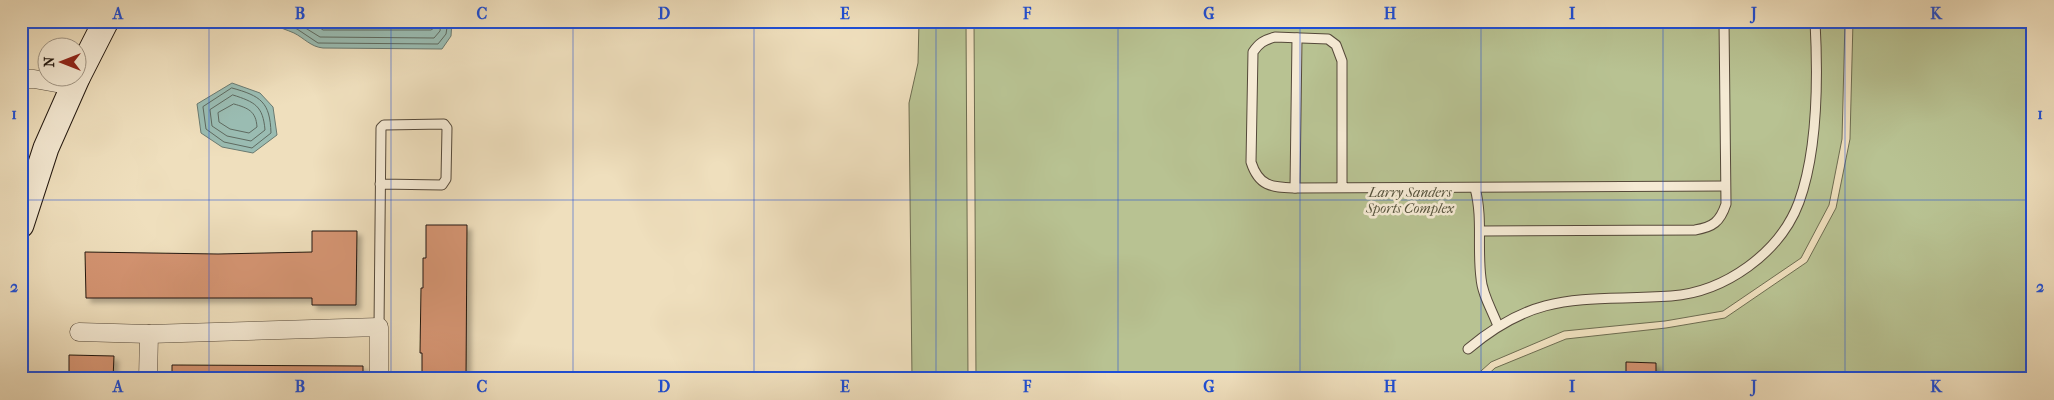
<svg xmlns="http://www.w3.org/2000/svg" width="2054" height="400" font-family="'IM FELL French Canon',serif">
  <defs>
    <filter id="shadow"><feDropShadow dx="4.5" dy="4.5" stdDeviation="2.5" flood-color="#0004"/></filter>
  </defs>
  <rect width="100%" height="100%" fill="#efdfbd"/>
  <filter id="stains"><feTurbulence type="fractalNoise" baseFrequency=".004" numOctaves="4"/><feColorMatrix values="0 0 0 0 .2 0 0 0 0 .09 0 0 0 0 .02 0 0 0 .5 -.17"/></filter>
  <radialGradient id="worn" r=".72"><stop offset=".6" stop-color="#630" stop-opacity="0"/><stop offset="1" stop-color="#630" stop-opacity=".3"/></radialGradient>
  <!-- green -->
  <g fill="#b8c292" stroke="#6d6c50">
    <path d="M 919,21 L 966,21 L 968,379 L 912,379 L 909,103 L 918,63 Z"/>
    <path d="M 974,21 L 1845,21 L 1842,139 L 1829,205 L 1801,258 L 1723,311 L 1665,321 L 1564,331 L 1491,362 L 1472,379 L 976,379 Z"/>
    <path d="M 1853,21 L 2033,21 L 2033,379 L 1483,379 L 1495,368 L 1566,339 L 1666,328 L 1725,318 L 1807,262 L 1836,208 L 1850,139 Z"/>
  </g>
  <!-- water -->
  <g fill="#9abcb2" stroke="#6a7a71">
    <path d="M 251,21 L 452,21 L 451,36 L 442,49 L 323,48 C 311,47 304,38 294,33 C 280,27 266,23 251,21 Z"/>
    <path d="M 232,83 L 260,93 L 273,107 L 277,135 L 253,153 L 222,147 L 201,133 L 197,104 Z"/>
  </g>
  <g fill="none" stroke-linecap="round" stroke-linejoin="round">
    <!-- shore -->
    <g stroke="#5e6a60" stroke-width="1">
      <path d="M 277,21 L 297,29 L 318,43 L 438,44 L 446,34 L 448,21"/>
      <path d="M 294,21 L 320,37 L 434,38 L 440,31 L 441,21"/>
      <path d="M 310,21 L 323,30 L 431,30 L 434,28 L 434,21"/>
      <path d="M 232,88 C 261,96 270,102 271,133 L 252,148 L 224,142 L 206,129 L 203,107 Z"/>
      <path d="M 233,95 C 255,102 263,106 265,130 L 251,141 L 227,136 L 212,126 L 210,110 Z"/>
      <path d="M 234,104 C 248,108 256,111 257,127 L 249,133 L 230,129 L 219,122 L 218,113 Z"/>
    </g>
  </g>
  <!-- building -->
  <g fill="#d49472" stroke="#22170f" filter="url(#shadow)">
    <path d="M 426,225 L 467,225 L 466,379 L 422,379 L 422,353 L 420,353 L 421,288 L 423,288 L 423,258 L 426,258 Z"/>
    <path d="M 312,231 L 357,231 L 356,305 L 312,305 L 312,298 L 86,298 L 85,252 L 218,254 L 312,252 Z"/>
    <path d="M 69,355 L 114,356 L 113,379 L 69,379 Z"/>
    <path d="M 1626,362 L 1656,363 L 1656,379 L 1626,379 Z"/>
    <path d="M 172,365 L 363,366 L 363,379 L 172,379 Z"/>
  </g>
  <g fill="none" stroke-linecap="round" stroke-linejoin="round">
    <defs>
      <g id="service">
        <path d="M 1342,187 L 1342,61 L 1336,45 L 1328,39 L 1275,37 C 1264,40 1259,43 1253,52 L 1251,162 C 1259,187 1272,187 1295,188 L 1725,186"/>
        <path d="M 1295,188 L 1297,38"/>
        <path d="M 1475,188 C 1483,218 1477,247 1481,278 C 1482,294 1492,310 1498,326"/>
        <path d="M 1481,231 L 1695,230 C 1713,227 1720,222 1726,204 L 1724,21"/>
        <path d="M 379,327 L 381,128 L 384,125 L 444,124 L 447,128 L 446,179 L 442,185 L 380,184"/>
        <path d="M 1468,349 C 1540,288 1585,302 1671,296 C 1725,292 1780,253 1799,202 C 1818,150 1818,76 1815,21"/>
      </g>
      <g id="minor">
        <path d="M 21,79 L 34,79 L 73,86"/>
        <path d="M 79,332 L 149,334"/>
        <path d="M 148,379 L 149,334 L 379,327 L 379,379"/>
      </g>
      <g id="secondary">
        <path d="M 78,76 L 106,21"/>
        <path d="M 21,225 L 46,148 L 77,78"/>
      </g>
    </defs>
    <!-- service casing -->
    <use href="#service" stroke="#55493a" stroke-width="11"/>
    <!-- minor casing -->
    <use href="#minor" stroke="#55493a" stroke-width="19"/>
    <!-- secondary casing -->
    <use href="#secondary" stroke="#22170f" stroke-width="27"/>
    <!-- service -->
    <use href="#service" stroke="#f5ead4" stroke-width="9"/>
    <!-- minor -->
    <use href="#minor" stroke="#f5ead4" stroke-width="18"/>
    <!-- secondary -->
    <use href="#secondary" stroke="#f5ead4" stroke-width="25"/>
  </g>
  <!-- grid -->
  <path fill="none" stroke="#1d4ed8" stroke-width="1" stroke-opacity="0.55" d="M 209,21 L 209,379M 391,21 L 391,379M 573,21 L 573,379M 754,21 L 754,379M 936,21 L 936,379M 1118,21 L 1118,379M 1300,21 L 1300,379M 1481,21 L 1481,379M 1663,21 L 1663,379M 1845,21 L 1845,379M 21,200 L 2033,200"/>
  <g text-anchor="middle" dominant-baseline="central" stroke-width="5" stroke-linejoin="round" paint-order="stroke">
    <!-- park labels -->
    <g font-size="14" font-style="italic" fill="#56533d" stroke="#f5ead4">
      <text x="1410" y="192">Larry Sanders<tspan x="1410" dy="16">Sports Complex</tspan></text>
    </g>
  </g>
  <!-- margin -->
  <rect width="2054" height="400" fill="none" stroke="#efdfbd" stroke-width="55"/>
  <!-- north arrow -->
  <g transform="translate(62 62) rotate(270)"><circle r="24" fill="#f5ead4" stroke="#a19685"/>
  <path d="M0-4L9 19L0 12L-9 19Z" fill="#8f2418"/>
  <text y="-8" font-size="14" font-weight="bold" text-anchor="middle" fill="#22170f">N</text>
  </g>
  <rect x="28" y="28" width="1998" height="344" fill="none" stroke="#1d4ed8" stroke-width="2"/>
  <g font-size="16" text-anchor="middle" font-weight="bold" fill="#1d4ed8">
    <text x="118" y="19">A</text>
    <text x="300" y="19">B</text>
    <text x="482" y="19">C</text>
    <text x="664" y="19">D</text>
    <text x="845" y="19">E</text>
    <text x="1027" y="19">F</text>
    <text x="1209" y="19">G</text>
    <text x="1390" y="19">H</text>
    <text x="1572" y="19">I</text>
    <text x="1754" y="19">J</text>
    <text x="1936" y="19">K</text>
    <text x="14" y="119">1</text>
    <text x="2040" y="119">1</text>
    <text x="14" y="292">2</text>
    <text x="2040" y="292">2</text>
    <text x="118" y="392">A</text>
    <text x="300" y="392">B</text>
    <text x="482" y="392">C</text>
    <text x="664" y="392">D</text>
    <text x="845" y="392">E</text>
    <text x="1027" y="392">F</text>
    <text x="1209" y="392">G</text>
    <text x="1390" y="392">H</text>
    <text x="1572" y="392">I</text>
    <text x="1754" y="392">J</text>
    <text x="1936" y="392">K</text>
  </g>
  <rect width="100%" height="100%" filter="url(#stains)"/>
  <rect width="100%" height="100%" fill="url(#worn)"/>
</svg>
